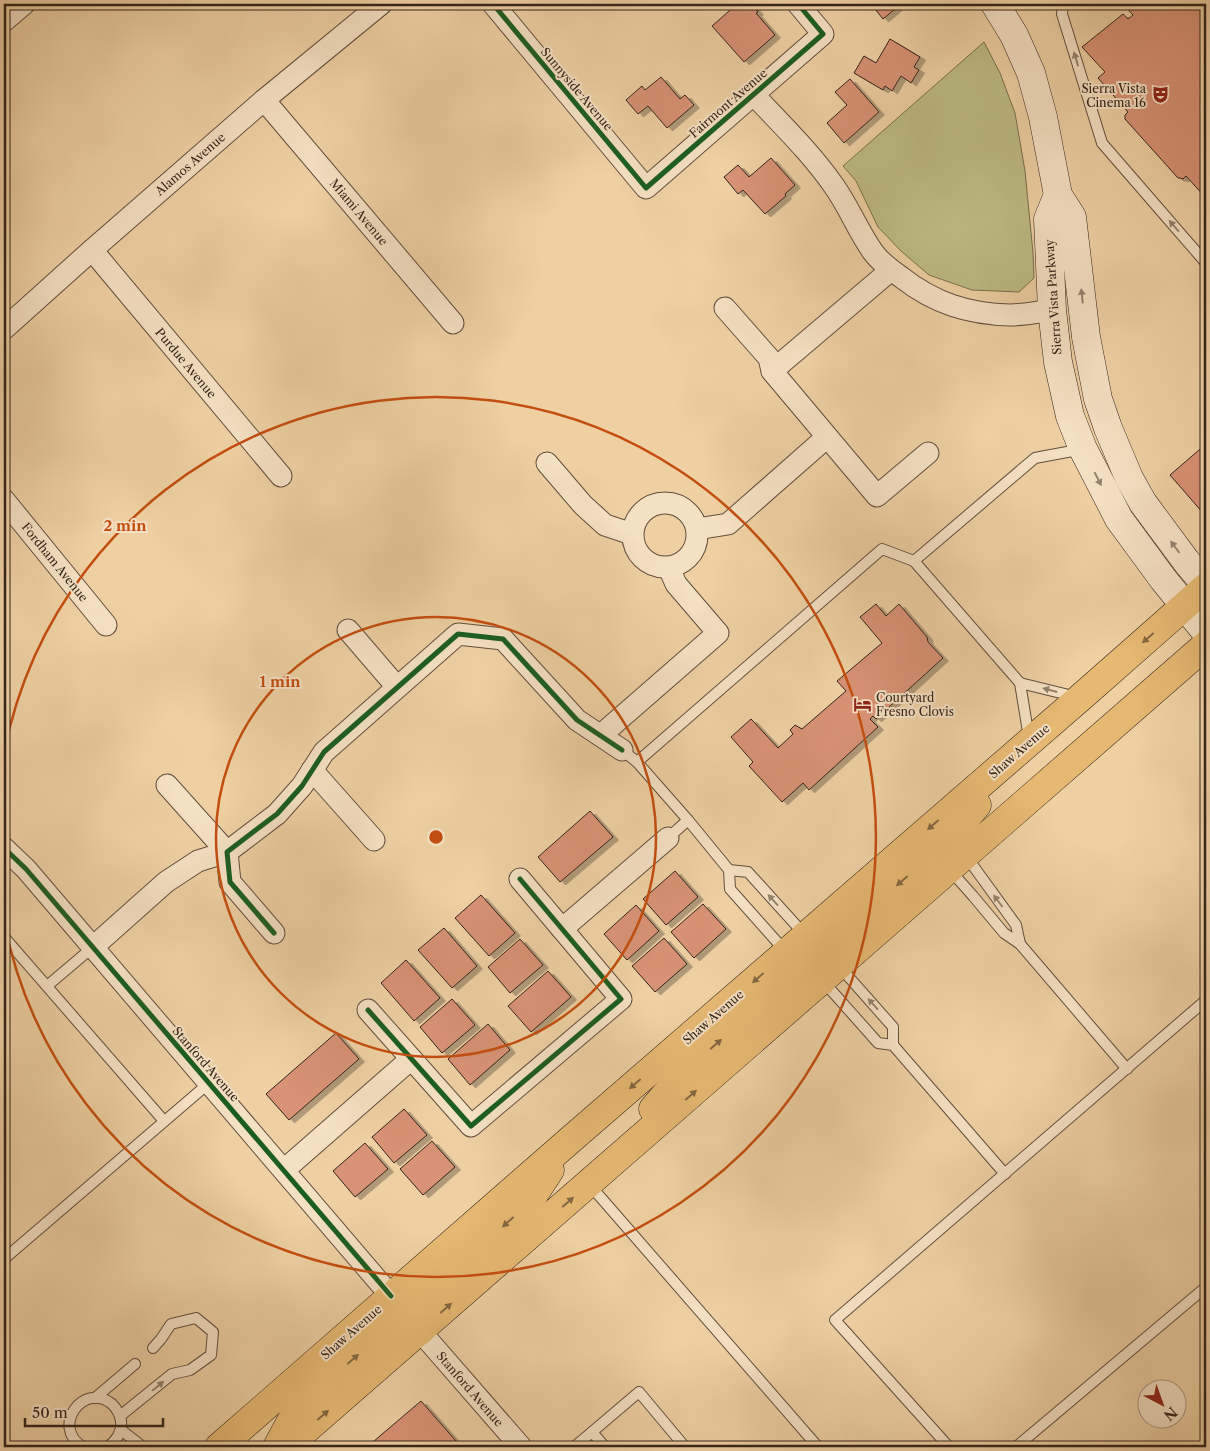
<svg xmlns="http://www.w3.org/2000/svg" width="1210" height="1451" font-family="'Libre Caslon Text',serif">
  <defs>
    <filter id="shadow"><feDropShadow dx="5.5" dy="3" stdDeviation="0" flood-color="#0004"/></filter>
  </defs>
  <rect width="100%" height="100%" fill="#eed0a3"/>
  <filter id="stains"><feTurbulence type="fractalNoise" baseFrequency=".004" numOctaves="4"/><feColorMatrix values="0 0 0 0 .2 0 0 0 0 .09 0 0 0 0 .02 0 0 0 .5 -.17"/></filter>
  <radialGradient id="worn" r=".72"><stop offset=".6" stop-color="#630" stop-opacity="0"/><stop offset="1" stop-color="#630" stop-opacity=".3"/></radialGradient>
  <!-- green -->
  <path fill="#bcba83" stroke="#786f4e" d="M 984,42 L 1000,73 L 1015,113 L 1025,171 L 1033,253 L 1034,278 L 1019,292 L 972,290 L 929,275 L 901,251 L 878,227 L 856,181 L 843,166 Z"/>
  <!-- building -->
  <g fill="#d89274" stroke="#34241a" filter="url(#shadow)">
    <path d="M 737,4 L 751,4 L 758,12 L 756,13 L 775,35 L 744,62 L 712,26 Z"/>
    <path d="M 871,4 L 901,4 L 883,19 Z"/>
    <path d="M 1123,4 L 1206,4 L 1206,198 L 1186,176 L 1183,179 L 1180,178 L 1178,178 L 1125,119 L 1125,115 L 1128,112 L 1098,78 L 1105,72 L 1082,47 L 1123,14 L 1128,19 L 1133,15 Z"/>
    <path d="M 890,39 L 920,57 L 914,67 L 919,70 L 911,83 L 901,76 L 892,91 L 885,86 L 883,90 L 854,73 L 864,56 L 876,63 Z"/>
    <path d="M 661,77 L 680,99 L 685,95 L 694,105 L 667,128 L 648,106 L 638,114 L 626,100 L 642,86 L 645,90 Z"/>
    <path d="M 850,79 L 879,112 L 844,143 L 827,123 L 847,105 L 835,92 Z"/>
    <path d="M 771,158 L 795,185 L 785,194 L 786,196 L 765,214 L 743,190 L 738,194 L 724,177 L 738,165 L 749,177 Z"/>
    <path d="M 1206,444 L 1206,510 L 1203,513 L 1170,475 Z"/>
    <path d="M 876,604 L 886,616 L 899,604 L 927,637 L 928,642 L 943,658 L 876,719 L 873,716 L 870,719 L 878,727 L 809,790 L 803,783 L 782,802 L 749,766 L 753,762 L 731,737 L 751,719 L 778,748 L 793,734 L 790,730 L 795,725 L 802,729 L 846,691 L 837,681 L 882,643 L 860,617 Z"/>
    <path d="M 590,811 L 613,837 L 560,882 L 538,857 Z"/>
    <path d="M 675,871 L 698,897 L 666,925 L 643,899 Z"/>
    <path d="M 481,895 L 515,933 L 489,956 L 455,918 Z"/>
    <path d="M 703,904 L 726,929 L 694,958 L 671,932 Z"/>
    <path d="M 636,905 L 659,931 L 627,960 L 604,934 Z"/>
    <path d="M 444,928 L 477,966 L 452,988 L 418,950 Z"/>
    <path d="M 664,938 L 687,964 L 655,992 L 632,966 Z"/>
    <path d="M 520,939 L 543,965 L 510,993 L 488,967 Z"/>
    <path d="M 406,960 L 440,998 L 414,1021 L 381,983 Z"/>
    <path d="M 548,971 L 571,997 L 531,1032 L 508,1006 Z"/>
    <path d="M 452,999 L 475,1025 L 442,1053 L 420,1027 Z"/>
    <path d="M 488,1024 L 510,1050 L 470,1085 L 448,1059 Z"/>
    <path d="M 336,1033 L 359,1059 L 289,1120 L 266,1094 Z"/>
    <path d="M 404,1109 L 427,1135 L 394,1163 L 372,1137 Z"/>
    <path d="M 432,1141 L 455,1167 L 423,1195 L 400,1169 Z"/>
    <path d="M 365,1143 L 388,1169 L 355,1197 L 333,1171 Z"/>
    <path d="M 421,1401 L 456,1441 L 449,1447 L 367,1447 Z"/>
  </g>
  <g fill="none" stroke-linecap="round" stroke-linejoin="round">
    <defs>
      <g id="service">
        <path d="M 1063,4 L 1062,14 L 1102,143 L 1206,263"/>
        <path d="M 914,561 L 1020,683 L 1029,738"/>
        <path d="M 1020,683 L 1077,697"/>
        <path d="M 622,750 L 637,762 L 688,820"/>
        <path d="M 637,762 L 882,549 L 914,561 L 1035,458 L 1083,449"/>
        <path d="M 668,838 L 688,820 L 729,870 L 730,889 L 786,952"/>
        <path d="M 966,856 L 1016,925 L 1020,944"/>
        <path d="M 729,870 L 748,872 L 805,935"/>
        <path d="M 950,870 L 973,896 L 1004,933 L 1020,944 L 1127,1069"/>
        <path d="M 4,937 L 164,1121"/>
        <path d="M 839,966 L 893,1027 L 893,1045"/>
        <path d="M 823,981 L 878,1043 L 893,1045 L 1005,1174"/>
        <path d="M 47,986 L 93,947"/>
        <path d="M 589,1184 L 818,1447"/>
        <path d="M 4,1259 L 209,1083"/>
        <path d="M 95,1398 L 135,1364"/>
        <path d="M 120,1416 L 172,1374 L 190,1370 L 211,1355 L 213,1332 L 196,1318 L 171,1324 L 161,1339 L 153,1348"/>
        <path d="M 121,1430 L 143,1447"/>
        <path d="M 592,1432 L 639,1392 L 685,1447"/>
        <path d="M 83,1447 C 50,1427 84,1381 112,1404 C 117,1409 120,1415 121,1421 C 122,1432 116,1442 107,1447"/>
        <path d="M 574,1447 L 592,1432 L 605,1447"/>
        <path d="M 949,1447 L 835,1320 L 1206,1000"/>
        <path d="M 1016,1447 L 1206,1287"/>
      </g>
      <g id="minor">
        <path d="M 493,4 L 646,188 L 823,34 L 798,4"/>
        <path d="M 4,21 L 24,4"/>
        <path d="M 754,95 C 782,125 811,153 834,186 C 849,207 858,231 873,252 C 880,262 891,270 901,277 C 934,303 968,314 1010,315 C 1024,315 1038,312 1052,310"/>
        <path d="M 264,100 L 453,323"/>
        <path d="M 92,250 L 281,476"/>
        <path d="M 725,308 L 769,358 L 772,371 L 891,270"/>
        <path d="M 4,329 L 92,250 L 264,100 L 381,4"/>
        <path d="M 772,371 L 877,496 L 928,453"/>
        <path d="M 547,463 L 583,505 L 605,525 L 632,534"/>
        <path d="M 4,500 L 106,625"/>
        <circle cx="665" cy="535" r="32"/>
        <path d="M 697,529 L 728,524 L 827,437"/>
        <path d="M 348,630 L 397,687"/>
        <path d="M 601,735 L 718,633 L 676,584 L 669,568"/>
        <path d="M 312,770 L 374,840"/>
        <path d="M 4,848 L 26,869 L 391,1296"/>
        <path d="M 562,929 L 668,838"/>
        <path d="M 274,933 L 230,882 L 227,852 L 277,814 L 302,786 L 324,752 L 458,634 L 503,639 L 577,720 L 622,750"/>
        <path d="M 93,947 L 166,882 L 198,861 L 227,852 L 167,785"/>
        <path d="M 368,1010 L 471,1126 L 621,999 L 520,879"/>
        <path d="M 284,1170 L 411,1059"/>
        <path d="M 420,1331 L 521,1447"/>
      </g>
      <g id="secondary">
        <path d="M 995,4 L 1014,35 L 1031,73 L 1043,117 L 1058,195 L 1072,217 L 1086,337 L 1098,399 L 1108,428 L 1129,478 L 1143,503 L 1186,561 L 1206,585"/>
        <path d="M 1058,195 L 1048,219 L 1052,310 L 1058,362 L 1070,416 L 1083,449 L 1119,519 L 1163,579 L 1206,632"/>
      </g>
      <g id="primary">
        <path d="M 822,981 C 818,966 818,962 824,948 L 945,843 L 977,805"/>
        <path d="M 653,1109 L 689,1067 L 798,972 C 806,958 807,951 805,936"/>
        <path d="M 420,1331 L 416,1320 L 416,1307 L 424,1296 L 527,1205 L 550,1170"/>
        <path d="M 219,1447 L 569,1141 L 1080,698 L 1206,587"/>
        <path d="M 277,1447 L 299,1406 L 391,1327 C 396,1315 396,1308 391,1296"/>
        <path d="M 286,1447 L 1206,645"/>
      </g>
    </defs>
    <!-- service casing -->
    <use href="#service" stroke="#624f3c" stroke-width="12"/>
    <!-- minor casing -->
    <use href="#minor" stroke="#624f3c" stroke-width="23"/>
    <!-- secondary casing -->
    <use href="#secondary" stroke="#34241a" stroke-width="29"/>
    <!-- primary casing -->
    <use href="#primary" stroke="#34241a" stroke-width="29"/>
    <!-- service -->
    <use href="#service" stroke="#f4e0c3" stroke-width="10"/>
    <!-- minor -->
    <use href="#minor" stroke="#f4e0c3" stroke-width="21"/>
    <!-- secondary -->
    <use href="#secondary" stroke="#f4e0c3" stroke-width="28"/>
    <!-- primary -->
    <use href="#primary" stroke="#e7b872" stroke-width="28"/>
    <defs>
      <g id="cycleway">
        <path d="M 493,4 L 646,188 L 823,34 L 798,4"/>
        <path d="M 4,848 L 26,869 L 391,1296"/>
        <path d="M 274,933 L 230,882 L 227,852 L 277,814 L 302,786 L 324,752 L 458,634 L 503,639 L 577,720 L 622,750"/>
        <path d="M 368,1010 L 471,1126 L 621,999 L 520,879"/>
      </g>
    </defs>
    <!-- cycleway casing -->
    <use href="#cycleway" stroke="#f4e0c3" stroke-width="8"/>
    <!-- cycleway -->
    <use href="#cycleway" stroke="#1b5e20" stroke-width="5"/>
  </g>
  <!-- one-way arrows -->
  <defs><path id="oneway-solid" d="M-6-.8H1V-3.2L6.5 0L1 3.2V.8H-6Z" transform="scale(1.25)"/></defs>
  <g fill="#94826e">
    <use href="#oneway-solid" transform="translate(1076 59) rotate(-107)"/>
    <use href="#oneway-solid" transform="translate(1174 226) rotate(-131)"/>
    <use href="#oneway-solid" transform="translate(1082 296) rotate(-96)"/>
    <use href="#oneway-solid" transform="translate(1098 479) rotate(63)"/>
    <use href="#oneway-solid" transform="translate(1175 547) rotate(-127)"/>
    <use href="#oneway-solid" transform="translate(1050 690) rotate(-165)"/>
    <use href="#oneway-solid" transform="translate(773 900) rotate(-132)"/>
    <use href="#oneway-solid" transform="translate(998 901) rotate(-127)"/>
    <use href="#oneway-solid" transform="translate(873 1004) rotate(-132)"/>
    <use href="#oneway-solid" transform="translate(158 1386) rotate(-40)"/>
  </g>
  <g fill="#856742">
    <use href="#oneway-solid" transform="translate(1148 638) rotate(139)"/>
    <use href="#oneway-solid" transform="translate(933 825) rotate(139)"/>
    <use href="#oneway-solid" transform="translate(902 881) rotate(139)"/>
    <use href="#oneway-solid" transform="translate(758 978) rotate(139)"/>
    <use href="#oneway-solid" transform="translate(716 1044) rotate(-41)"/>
    <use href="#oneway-solid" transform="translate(635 1084) rotate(139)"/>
    <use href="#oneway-solid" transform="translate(691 1095) rotate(-41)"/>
    <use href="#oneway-solid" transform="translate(568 1202) rotate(-41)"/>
    <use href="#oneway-solid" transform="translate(508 1222) rotate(138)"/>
    <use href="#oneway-solid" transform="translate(446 1308) rotate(-41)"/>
    <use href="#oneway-solid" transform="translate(353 1359) rotate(-41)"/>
    <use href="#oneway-solid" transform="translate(323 1415) rotate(-41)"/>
  </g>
  <!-- distance rings -->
  <g fill="none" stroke="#c44e0f" stroke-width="2.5">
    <circle cx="436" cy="837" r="220"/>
    <path d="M4 753A440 440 0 1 1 4 921"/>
  </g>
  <!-- icons -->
  <defs>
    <symbol id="theatre-bare" viewBox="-9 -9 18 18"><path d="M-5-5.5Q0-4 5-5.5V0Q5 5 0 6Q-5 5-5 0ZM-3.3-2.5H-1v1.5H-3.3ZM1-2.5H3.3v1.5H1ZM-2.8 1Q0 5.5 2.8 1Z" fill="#8f2418" stroke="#f4e0c3" stroke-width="2.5" paint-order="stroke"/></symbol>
    <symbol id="hotel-bare" viewBox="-9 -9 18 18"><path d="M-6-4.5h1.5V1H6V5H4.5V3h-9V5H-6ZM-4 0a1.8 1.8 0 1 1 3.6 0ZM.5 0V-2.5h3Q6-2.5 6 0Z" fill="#8f2418" stroke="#f4e0c3" stroke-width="2.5" paint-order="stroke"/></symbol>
  </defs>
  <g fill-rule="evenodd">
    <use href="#theatre-bare" x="1148" y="82" width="25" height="25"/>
    <use href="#hotel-bare" x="850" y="692" width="25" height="25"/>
  </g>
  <g text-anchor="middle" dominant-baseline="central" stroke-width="4" stroke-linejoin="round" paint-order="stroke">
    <!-- poi labels -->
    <g font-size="12" fill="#34241a" stroke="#f4e0c3" text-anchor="end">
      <text x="1146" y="88">Sierra Vista<tspan x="1146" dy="14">Cinema 16</tspan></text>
      <text x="876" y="697" text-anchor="start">Courtyard<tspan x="876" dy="14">Fresno Clovis</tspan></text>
    </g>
    <!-- street labels -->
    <g font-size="12" fill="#34241a" stroke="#f4e0c3">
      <text transform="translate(577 89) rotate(50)">Sunnyside Avenue</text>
      <text transform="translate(728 103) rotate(-41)">Fairmont Avenue</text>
      <text transform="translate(190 164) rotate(-41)">Alamos Avenue</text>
      <text transform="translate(359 212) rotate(50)">Miami Avenue</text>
      <text transform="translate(1053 297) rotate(-94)">Sierra Vista Parkway</text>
      <text transform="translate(186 363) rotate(50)">Purdue Avenue</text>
      <text transform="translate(55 562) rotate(51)">Fordham Avenue</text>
      <text transform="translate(1019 751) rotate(-41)">Shaw Avenue</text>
      <text transform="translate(713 1017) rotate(-41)">Shaw Avenue</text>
      <text transform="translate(206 1064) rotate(49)">Stanford Avenue</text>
      <text transform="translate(351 1332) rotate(-41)">Shaw Avenue</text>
      <text transform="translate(470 1389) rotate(49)">Stanford Avenue</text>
    </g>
  </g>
  <circle cx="436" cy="837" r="8" fill="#c44e0f" stroke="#f4e0c3" stroke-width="2.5"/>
  <g font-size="15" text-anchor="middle" font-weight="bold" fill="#c44e0f" stroke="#f4e0c3" stroke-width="4" stroke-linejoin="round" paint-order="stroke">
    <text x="125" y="531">2 min</text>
    <text x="280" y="687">1 min</text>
  </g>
  <!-- margin -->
  <rect width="1210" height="1451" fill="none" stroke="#eed0a3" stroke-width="20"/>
  <rect x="5" y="5" width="1200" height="1441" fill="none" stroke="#34241a" stroke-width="2.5"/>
  <rect x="10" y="10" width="1190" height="1431" fill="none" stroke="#34241a"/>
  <!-- north arrow -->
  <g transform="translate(1162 1404) rotate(139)"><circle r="24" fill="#f4e0c3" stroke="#a7957f"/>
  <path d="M0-4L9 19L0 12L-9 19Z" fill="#8f2418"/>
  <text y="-8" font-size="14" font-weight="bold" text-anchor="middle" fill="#34241a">N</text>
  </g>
  <!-- scale -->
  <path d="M25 1418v8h138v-8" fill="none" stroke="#34241a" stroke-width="2.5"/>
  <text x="32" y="1418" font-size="15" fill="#34241a" stroke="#f4e0c3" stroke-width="4" paint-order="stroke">50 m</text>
  <rect width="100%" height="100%" filter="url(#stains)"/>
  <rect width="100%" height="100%" fill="url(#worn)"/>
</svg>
